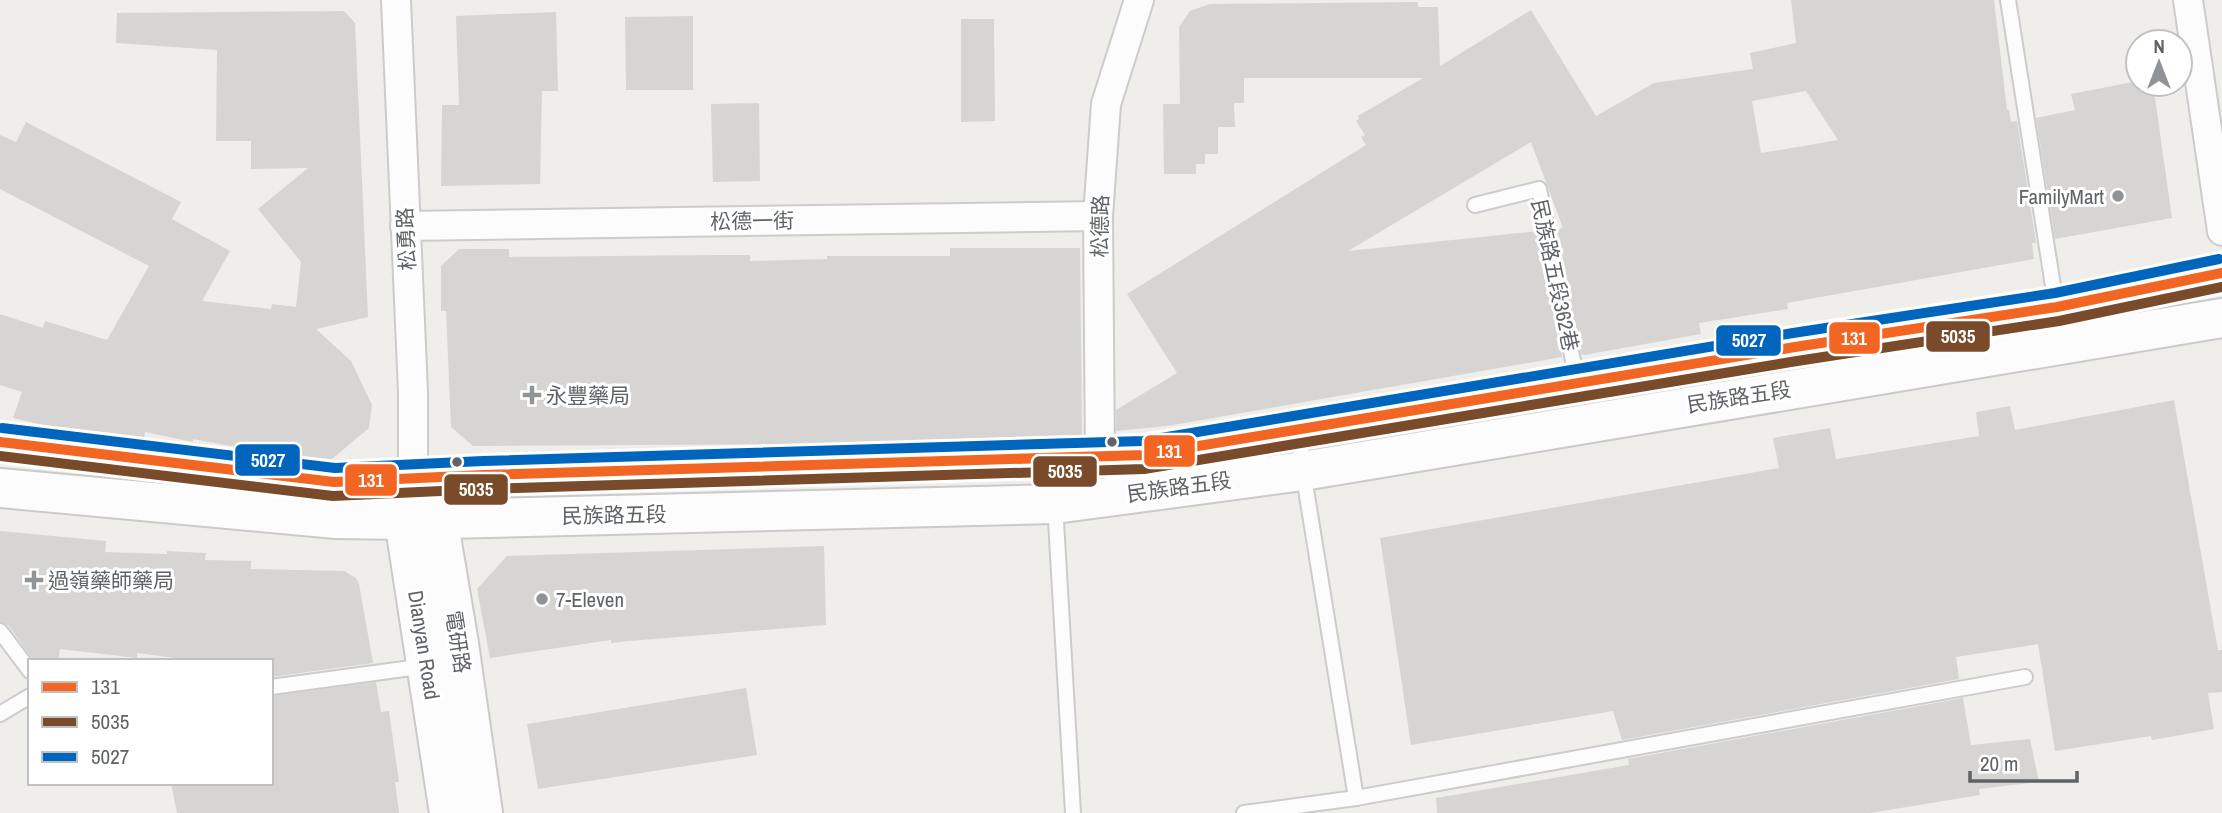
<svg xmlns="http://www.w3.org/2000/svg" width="2222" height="813" font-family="'Archivo Narrow','Noto Sans TC',sans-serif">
  <rect width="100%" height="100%" fill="#efeeea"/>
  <!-- building -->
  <g fill="#d6d5d3" fill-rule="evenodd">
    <path d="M 1791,0 L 1994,0 L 2007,110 L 2009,110 L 2011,122 L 2017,121 L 2036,243 L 2032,243 L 2034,259 L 1787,303 L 1788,309 L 1699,323 L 1701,334 L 1584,355 L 1581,354 L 1557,229 L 1563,228 L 1531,142 L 1348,251 L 1537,231 L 1562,357 L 1167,426 L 1116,431 L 1116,410 L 1177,373 L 1127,294 L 1366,145 L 1361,137 L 1365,135 L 1356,121 L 1359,119 L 1358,116 L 1423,78 L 1244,78 L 1244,103 L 1234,103 L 1235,127 L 1218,127 L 1218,154 L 1205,154 L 1205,164 L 1196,164 L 1196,174 L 1164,174 L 1163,104 L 1180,104 L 1179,27 L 1190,11 L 1210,4 L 1418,2 L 1418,7 L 1438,7 L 1440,66 L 1531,10 L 1596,116 L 1654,83 L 1753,69 L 1750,53 L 1796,43 ZM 1806,91 L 1838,140 L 1761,153 L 1752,101 Z"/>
    <path d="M 344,11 L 355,23 L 368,317 L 316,329 L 351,361 L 372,405 L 369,428 L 332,459 L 328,459 L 257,451 L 193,439 L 193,442 L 145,432 L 144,437 L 44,425 L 13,418 L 22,392 L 0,385 L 0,314 L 43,328 L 45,321 L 107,340 L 149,266 L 0,189 L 0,135 L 16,142 L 26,122 L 181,202 L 172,219 L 230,251 L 202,301 L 271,309 L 272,304 L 296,307 L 301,262 L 258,209 L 308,168 L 251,169 L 251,141 L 216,141 L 217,50 L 116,43 L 117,13 Z"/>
    <path d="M 556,12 L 558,91 L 542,91 L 540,184 L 441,186 L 442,105 L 459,105 L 456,16 Z"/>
    <path d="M 693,16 L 693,90 L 626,90 L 625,17 Z"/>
    <path d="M 961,19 L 994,19 L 995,121 L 961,122 Z"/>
    <path d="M 2138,81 L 2138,84 L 2153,84 L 2172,218 L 2055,239 L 2036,118 L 2075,110 L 2071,94 Z"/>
    <path d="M 759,103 L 760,181 L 713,182 L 711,104 Z"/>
    <path d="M 950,248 L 1080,248 L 1082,435 L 799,444 L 473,446 L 451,427 L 446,311 L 441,311 L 441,266 L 459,249 L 509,249 L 509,257 L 716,255 L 750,255 L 750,261 L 827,259 L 827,256 L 950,256 Z"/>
    <path d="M 2174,400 L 2218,650 L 2222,650 L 2222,692 L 2208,693 L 2214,729 L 2152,740 L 2151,736 L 2055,751 L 2038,644 L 1956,657 L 1959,679 L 1622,740 L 1613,711 L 1411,745 L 1380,538 L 1779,468 L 1773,438 L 1830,428 L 1836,459 L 1979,436 L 1976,412 L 2010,406 L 2015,430 Z"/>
    <path d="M 0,531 L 106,541 L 105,552 L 167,554 L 167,551 L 206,553 L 205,560 L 251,561 L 251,569 L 344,571 L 356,578 L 359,584 L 373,663 L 271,677 L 271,661 L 199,661 L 137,653 L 137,658 L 60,649 L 58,661 L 34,661 L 8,625 L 0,622 Z"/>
    <path d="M 824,546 L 826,625 L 629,641 L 611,643 L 611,640 L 490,658 L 477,589 L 507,556 Z"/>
    <path d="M 376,682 L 381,712 L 389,711 L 399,782 L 395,782 L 399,813 L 177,813 L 171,783 L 271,783 L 271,696 Z"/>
    <path d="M 746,688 L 757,755 L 538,789 L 527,724 Z"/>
    <path d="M 1963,698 L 1971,745 L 2030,739 L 2039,782 L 1979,789 L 1980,795 L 1870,813 L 1437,813 L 1436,798 L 1629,765 L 1628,759 Z"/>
  </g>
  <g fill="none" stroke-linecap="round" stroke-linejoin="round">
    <defs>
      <g id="lane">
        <path d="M 2008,0 L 2056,305"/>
        <path d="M 1475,205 L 1539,189 L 1577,381"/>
        <path d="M 1299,431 L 1303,471 L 1356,798"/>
        <path d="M 0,631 L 30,671"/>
        <path d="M 271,687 L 426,666"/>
        <path d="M 0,714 L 30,696"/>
        <path d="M 1073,813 L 1055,504 L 1095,463"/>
        <path d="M 1244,813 L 1356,798 L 2025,677"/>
      </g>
      <g id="street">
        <path d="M 396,0 L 413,392 L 413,479"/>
        <path d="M 2188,0 L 2222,231"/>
        <path d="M 405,226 L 1098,216"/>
        <path d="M 1100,458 L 1098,216 L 1106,104 L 1139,0"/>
      </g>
      <g id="secondary">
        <path d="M 0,442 L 334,482 L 483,475 L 1144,455 L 1795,347 L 2057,307 L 2222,273"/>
        <path d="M 0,488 L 336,519 L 404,520 L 1055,504 L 1303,471 L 2222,318"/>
        <path d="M 410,494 L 404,520 L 449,813"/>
        <path d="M 425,499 L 438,519 L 459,644 L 483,813"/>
      </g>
    </defs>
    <!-- lane casing -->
    <use href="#lane" stroke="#cbcccc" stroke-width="18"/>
    <!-- street casing -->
    <use href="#street" stroke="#cbcccc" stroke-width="32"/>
    <!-- secondary casing -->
    <use href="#secondary" stroke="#cacacb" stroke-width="42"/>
    <!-- lane -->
    <use href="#lane" stroke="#fdfcfc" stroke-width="14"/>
    <!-- street -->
    <use href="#street" stroke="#fdfcfc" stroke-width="28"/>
    <!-- secondary -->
    <use href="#secondary" stroke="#fdfcfc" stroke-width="38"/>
    <defs>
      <path id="bus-1" d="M 0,442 L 334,482 L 483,475 L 1144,455 L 1795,347 L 2057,307 L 2222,273"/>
      <path id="bus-2" d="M 0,456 L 333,496 L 484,489 L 1144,469 L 1797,361 L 2059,321 L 2222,287"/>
      <path id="bus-3" d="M 2,428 L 335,468 L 483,461 L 1143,441 L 1793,333 L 2055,293 L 2219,259"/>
    </defs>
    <!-- bus-1 casing -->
    <use href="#bus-1" stroke="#fff" stroke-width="16"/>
    <!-- bus-2 casing -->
    <use href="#bus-2" stroke="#fff" stroke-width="16"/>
    <!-- bus-3 casing -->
    <use href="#bus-3" stroke="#fff" stroke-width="16"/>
    <!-- bus-1 -->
    <use href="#bus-1" stroke="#f26522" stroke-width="10"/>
    <!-- bus-2 -->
    <use href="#bus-2" stroke="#7a4b2a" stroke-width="10"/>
    <!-- bus-3 -->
    <use href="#bus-3" stroke="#0065bd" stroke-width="10"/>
  </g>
  <!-- markers -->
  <g fill="#919496" stroke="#fff" stroke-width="2.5">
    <circle cx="2118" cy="196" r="7"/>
    <path d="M528.5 384.5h7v7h7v7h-7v7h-7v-7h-7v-7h7z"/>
    <path d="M30.5 569.5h7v7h7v7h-7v7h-7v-7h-7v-7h7z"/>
    <circle cx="542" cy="599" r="7"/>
  </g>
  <g fill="#5f6368" stroke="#fff" stroke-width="2.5">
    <circle cx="1112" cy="442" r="6"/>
    <circle cx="457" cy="462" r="6"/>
  </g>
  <g text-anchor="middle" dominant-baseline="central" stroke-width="6" stroke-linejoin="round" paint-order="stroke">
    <!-- poi labels -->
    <g font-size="21" fill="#5f6368" stroke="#fff" text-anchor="start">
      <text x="2104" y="196" text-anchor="end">FamilyMart</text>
      <text x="546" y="395">永豐藥局</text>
      <text x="48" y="580">過嶺藥師藥局</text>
      <text x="556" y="599">7-Eleven</text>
    </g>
    <!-- street labels -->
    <g font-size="21" fill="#5f6368" stroke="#fff">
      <text transform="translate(752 221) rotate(-1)">松德一街</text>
      <text transform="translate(1100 226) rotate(-89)">松德路</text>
      <text transform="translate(406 239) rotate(-93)">松勇路</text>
      <text transform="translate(1555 275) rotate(78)">民族路五段362巷</text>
      <text transform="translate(1739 397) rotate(-9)">民族路五段</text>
      <text transform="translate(1179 487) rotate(-8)">民族路五段</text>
      <text transform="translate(614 515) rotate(-1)">民族路五段</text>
      <text transform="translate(458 642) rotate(81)">電研路</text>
      <text transform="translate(424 645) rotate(81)">Dianyan Road</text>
    </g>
  </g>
  <g stroke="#fff" stroke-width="2.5">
    <rect x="1925" y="320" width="66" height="33" rx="7" fill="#7a4b2a"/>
    <rect x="1828" y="321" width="53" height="34" rx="7" fill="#f26522"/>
    <rect x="1715" y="324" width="67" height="33" rx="7" fill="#0065bd"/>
    <rect x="1143" y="434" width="53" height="34" rx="7" fill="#f26522"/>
    <rect x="234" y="443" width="67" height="34" rx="7" fill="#0065bd"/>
    <rect x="1032" y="455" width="66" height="33" rx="7" fill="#7a4b2a"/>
    <rect x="344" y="463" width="54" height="34" rx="7" fill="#f26522"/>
    <rect x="443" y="473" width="66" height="33" rx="7" fill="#7a4b2a"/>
  </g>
  <g font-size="19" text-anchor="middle" font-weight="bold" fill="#fff">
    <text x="1958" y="343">5035</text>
    <text x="1854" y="345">131</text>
    <text x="1749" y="347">5027</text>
    <text x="1169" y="458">131</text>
    <text x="268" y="467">5027</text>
    <text x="1065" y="478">5035</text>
    <text x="371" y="487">131</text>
    <text x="476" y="496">5035</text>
  </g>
  <!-- legend -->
  <rect x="28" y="659" width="245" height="126" fill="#ffffff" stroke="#bfc1c3" stroke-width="2"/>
  <rect x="42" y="682" width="35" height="10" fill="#f26522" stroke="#bfc1c3" stroke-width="2"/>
  <text x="91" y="694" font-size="21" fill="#5f6368">131</text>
  <rect x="42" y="717" width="35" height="10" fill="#7a4b2a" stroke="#bfc1c3" stroke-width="2"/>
  <text x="91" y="729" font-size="21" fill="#5f6368">5035</text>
  <rect x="42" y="752" width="35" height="10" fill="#0065bd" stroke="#bfc1c3" stroke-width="2"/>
  <text x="91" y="764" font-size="21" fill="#5f6368">5027</text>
  <!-- north arrow -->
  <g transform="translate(2159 63)"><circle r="33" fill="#ffffff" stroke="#bfc1c3" stroke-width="2"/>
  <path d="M0-5L12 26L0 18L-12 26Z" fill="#919496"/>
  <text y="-10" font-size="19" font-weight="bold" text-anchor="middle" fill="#5f6368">N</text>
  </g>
  <!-- scale -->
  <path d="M1970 771v10h107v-10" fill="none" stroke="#5f6368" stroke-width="3.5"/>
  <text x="1980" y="771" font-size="21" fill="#5f6368" stroke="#ffffff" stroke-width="5" paint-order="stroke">20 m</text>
</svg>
